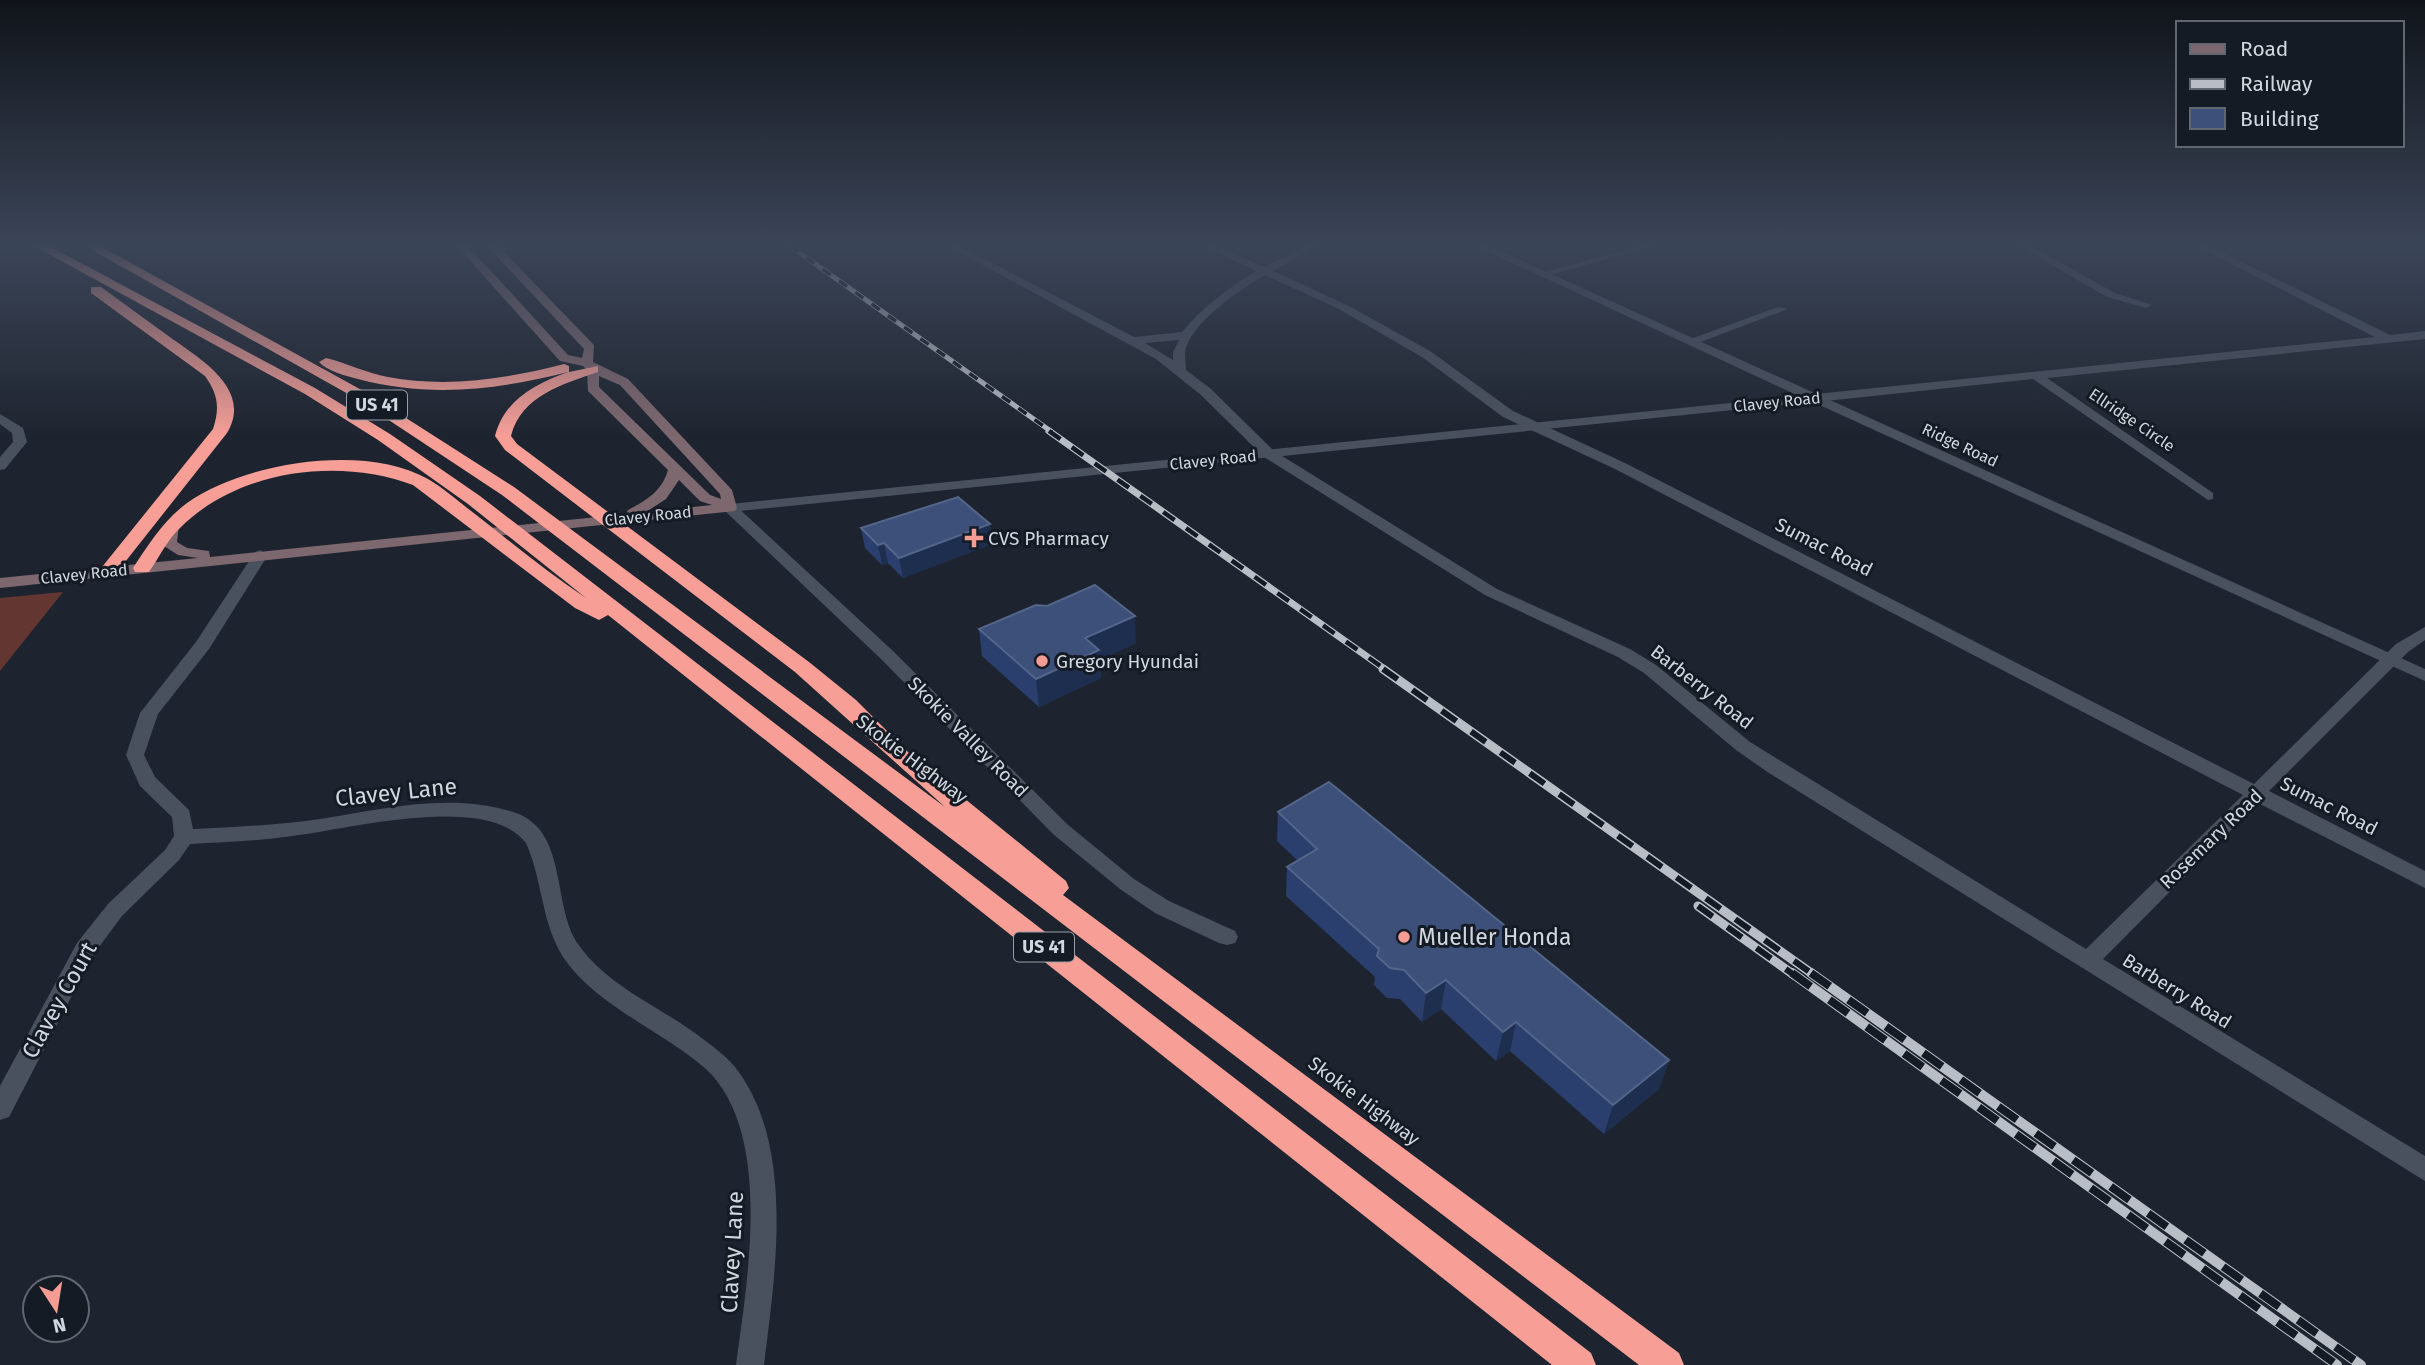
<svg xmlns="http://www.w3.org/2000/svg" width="2425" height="1365" font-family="'Fira Sans',sans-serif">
  <rect width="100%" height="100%" fill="#1e242f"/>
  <!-- green -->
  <path fill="#633632" d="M 63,592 L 0,671 L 0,598 Z"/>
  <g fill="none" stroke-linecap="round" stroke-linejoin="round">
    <!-- minor -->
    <g fill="#4a515e" fill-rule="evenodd">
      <path d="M 948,246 L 960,246 L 1134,337 L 1182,332 C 1203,307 1228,288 1256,271 L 1204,246 L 1217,246 L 1264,267 L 1305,246 L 1318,246 L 1273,271 L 1347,305 L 1430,351 L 1513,411 L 1625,463 L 2254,784 L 2396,644 L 2425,627 L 2425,640 L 2408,652 L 2269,791 L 2425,871 L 2425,888 L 2258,803 L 2103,959 L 2425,1156 L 2425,1181 L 1769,773 L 1736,750 L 1644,673 L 1618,657 L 1485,595 L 1264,457 L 1201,395 L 1156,359 ZM 1265,275 L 1339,309 L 1422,357 L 1503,417 L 1615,469 L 2243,795 L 2086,949 L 1750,742 L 1656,665 L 1630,649 L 1497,589 L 1274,451 L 1211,389 L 1186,370 C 1186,365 1185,359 1185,353 C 1189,323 1240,290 1265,275 ZM 1179,340 L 1173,352 L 1173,360 L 1145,343 Z"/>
      <path d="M 1638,246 L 1654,246 L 1543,277 L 1538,274 Z"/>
      <path d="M 2019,246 L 2031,246 L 2115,293 L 2152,305 L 2146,308 L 2107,297 Z"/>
      <path d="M 2196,246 L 2209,246 L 2390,335 L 2425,331 L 2425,339 L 2047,378 L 2213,493 L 2213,499 L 2208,500 L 2033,379 L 1816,402 L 1810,398 L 1816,394 L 2375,337 Z"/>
      <path d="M 1778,307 L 1788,309 L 1695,344 L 1685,341 Z"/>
      <path d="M 0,414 L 23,428 L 27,442 L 5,469 L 0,470 L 0,457 L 13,442 L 12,433 L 0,424 Z"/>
      <path d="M 730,504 L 735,505 L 893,651 L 1067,824 L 1134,879 L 1169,901 L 1235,931 L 1238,937 L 1235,943 L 1227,945 L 1219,943 L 1155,913 L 1120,889 L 1053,834 L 881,659 L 725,511 L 725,505 Z"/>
      <path d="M 260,550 L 268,555 L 209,649 L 158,714 L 144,755 L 155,777 L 189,810 L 193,829 C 236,827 278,825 320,819 C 383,809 450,792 513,812 C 569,829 551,905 578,944 C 607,986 659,1006 699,1036 C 711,1045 725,1055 735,1067 C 796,1145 775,1274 764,1365 L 736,1365 C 747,1282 774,1133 706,1069 C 662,1030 583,1000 557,946 C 541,913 541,876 526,843 C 487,792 350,829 292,836 C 258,841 224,842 190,844 L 179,860 L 122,916 L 93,955 L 9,1117 L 0,1120 L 0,1086 L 77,943 L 108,904 L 165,850 L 174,836 L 172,817 L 140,786 L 126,755 L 140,713 L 196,642 L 255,552 Z"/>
    </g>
    <!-- tertiary -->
    <path fill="#4a515e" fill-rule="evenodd" d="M 1476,246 L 1489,246 L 2425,669 L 2425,681 L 1813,402 L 730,512 L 723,508 L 730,504 L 1799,396 Z"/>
    <!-- secondary -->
    <path fill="#7e686f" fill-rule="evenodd" d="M 457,246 L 468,246 L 568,355 L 582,358 L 584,349 L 487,246 L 498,246 L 594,345 L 593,362 L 628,379 L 732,490 L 737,508 L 735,511 L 0,588 L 0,578 L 198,558 L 178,555 L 161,544 L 165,525 L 172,521 L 179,525 L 177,542 L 187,548 L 209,551 L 210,557 L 626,514 L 628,510 C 647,500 662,491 668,470 L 588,391 L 587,370 L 583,366 L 560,361 ZM 599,376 L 620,385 L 720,494 L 721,499 L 710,495 L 599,387 ZM 679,480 L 700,501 L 712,505 L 646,512 L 666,499 Z"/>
    <!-- motorway -->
    <g fill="#f79f97" fill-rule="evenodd">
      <path d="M 34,246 L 49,246 L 315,388 L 390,434 L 480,496 L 1591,1353 L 1596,1365 L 1552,1365 L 608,615 L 599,620 L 575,608 L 413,485 C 338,457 238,470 180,528 C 167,540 159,558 149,572 L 135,572 L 133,568 C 149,544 163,521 187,503 C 245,462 365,443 428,479 C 445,489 460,503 475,514 C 512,543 547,572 586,598 L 468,504 L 378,440 L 305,394 Z"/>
      <path d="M 85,246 L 100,246 L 367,393 L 514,487 L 945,807 L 795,672 L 505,450 L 495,436 C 504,400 535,384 568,372 C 497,390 430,398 358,379 C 346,376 327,371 319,362 L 326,358 C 347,363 366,373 388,377 C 447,388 506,379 564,364 L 569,366 L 569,372 L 598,366 L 598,372 C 563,384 521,396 511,436 L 517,444 L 809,662 L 856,700 L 911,755 L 1066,881 L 1069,888 L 1063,895 L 1679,1353 L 1684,1365 L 1639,1365 L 502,495 L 357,399 Z"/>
      <path d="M 91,287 L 101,287 C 123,303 145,319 167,335 C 197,357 254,388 227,433 L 114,576 L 107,578 L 98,572 L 213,429 C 220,408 218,394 205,376 L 91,293 Z"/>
    </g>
    <defs>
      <path id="rail-far3" d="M 790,246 L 1052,432"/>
      <path id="rail-far2" d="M 1049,431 L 1386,670"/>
      <g id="rail-far1">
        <path d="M 1383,669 L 1814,975"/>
        <path d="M 1698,906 L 1794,975"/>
      </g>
      <g id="rail">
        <path d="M 1792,973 L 2337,1365"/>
        <path d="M 1811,973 L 2361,1365"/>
      </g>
    </defs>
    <!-- rail-far3 casing -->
    <use href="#rail-far3" stroke="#b9bdc6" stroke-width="5"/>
    <!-- rail-far2 casing -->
    <use href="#rail-far2" stroke="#b9bdc6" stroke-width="7"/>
    <!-- rail-far1 casing -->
    <use href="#rail-far1" stroke="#b9bdc6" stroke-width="9"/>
    <!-- rail casing -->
    <use href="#rail" stroke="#b9bdc6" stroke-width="10"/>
    <!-- rail-far3 -->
    <use href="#rail-far3" stroke="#151b25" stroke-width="3.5" stroke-dasharray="10" stroke-linecap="butt"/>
    <!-- rail-far2 -->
    <use href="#rail-far2" stroke="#151b25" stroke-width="4.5" stroke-dasharray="14" stroke-linecap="butt"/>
    <!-- rail-far1 -->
    <use href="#rail-far1" stroke="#151b25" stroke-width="6" stroke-dasharray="18" stroke-linecap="butt"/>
    <!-- rail -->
    <use href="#rail" stroke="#151b25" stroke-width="8" stroke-dasharray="23" stroke-linecap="butt"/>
  </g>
  <!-- wall -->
  <g fill="#2a3f6d">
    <path d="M 990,524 L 992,544 L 903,578 L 888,563 L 882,565 L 865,548 L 861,528 Z"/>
    <path d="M 1047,606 L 1136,643 L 1100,660 L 1101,678 L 1039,707 L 982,656 L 979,629 Z"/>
    <path d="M 1278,812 L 1669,1060 L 1659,1089 L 1604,1134 L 1510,1051 L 1496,1061 L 1441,1009 L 1422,1022 L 1400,999 L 1387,998 L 1374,985 L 1375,977 L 1286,896 L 1287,867 L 1298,861 L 1277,841 Z"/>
  </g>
  <!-- shaded-wall -->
  <g fill="#1d2e4f">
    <path d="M 990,524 L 992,544 L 903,578 L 899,558 Z"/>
    <path d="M 884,543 L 888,563 L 882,565 L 878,545 Z"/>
    <path d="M 1135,616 L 1136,643 L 1100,660 L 1101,678 L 1039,707 L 1036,679 L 1085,638 Z"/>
    <path d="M 1446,980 L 1441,1009 L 1422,1022 L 1426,993 Z"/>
    <path d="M 1516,1022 L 1510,1051 L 1496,1061 L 1503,1032 Z"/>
    <path d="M 1669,1060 L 1659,1089 L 1604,1134 L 1613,1105 Z"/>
  </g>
  <!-- building -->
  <g fill="#3c507a" stroke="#536589" stroke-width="2">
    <path d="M 958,497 L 990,524 L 899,558 L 884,543 L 878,545 L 861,528 Z"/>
    <path d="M 1095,585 L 1135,616 L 1085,638 L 1099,650 L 1036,679 L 979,629 L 1036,605 L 1047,606 Z"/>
    <path d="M 1329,782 L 1669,1060 L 1613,1105 L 1516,1022 L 1503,1032 L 1446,980 L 1426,993 L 1404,970 L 1390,968 L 1377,956 L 1379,949 L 1287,867 L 1317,849 L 1278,812 Z"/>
  </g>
  <!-- sky -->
  <linearGradient id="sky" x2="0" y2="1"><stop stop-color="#10141a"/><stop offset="0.56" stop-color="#3b4558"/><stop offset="1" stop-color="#3b4558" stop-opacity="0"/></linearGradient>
  <rect width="2425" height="437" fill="url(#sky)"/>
  <!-- markers -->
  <g fill="#f59c94" stroke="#151b25" stroke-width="2.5">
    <path d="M970.5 527.5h7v7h7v7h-7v7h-7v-7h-7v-7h7z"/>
    <circle cx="1042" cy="661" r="7"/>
    <circle cx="1404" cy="937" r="7"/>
  </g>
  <g text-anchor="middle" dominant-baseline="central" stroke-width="6" stroke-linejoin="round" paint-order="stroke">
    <!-- far-street labels -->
    <g font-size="16" fill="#d2d6de" stroke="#151b25">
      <text transform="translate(1777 402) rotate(-6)">Clavey Road</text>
      <text transform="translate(2132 420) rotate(34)">Ellridge Circle</text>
      <text transform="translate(1960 445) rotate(25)">Ridge Road</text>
      <text transform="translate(1213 460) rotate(-6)">Clavey Road</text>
      <text transform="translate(648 516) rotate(-6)">Clavey Road</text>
      <text transform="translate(84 574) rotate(-6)">Clavey Road</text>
    </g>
    <!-- shield labels -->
    <g fill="#151b25" stroke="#999ea6" stroke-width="2">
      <rect x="347" y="390.5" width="60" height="29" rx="5"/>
      <rect x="1014" y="932.5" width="60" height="29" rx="5"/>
    </g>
    <g font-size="18" font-weight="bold" fill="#d2d6de">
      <text x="377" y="405">US 41</text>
      <text x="1044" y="947">US 41</text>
    </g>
    <!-- poi labels -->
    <g font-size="19" fill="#d2d6de" stroke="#151b25" text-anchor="start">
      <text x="988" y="538">CVS Pharmacy</text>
      <text x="1056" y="661">Gregory Hyundai</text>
    </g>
    <!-- street labels -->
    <g font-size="19" fill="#d2d6de" stroke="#151b25">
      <text transform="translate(1824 547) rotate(27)">Sumac Road</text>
      <text transform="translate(1702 687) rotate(38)">Barberry Road</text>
      <text transform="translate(968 737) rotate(45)">Skokie Valley Road</text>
      <text transform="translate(912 759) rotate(37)">Skokie Highway</text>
      <text transform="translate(2329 806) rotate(27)">Sumac Road</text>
      <text transform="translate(2211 839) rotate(-44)">Rosemary Road</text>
      <text transform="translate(2177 991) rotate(32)">Barberry Road</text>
      <text transform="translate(1364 1101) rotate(37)">Skokie Highway</text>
    </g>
    <!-- near-street labels -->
    <g font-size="23" fill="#d2d6de" stroke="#151b25">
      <text transform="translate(396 792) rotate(-6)">Clavey Lane</text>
      <text transform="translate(59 1000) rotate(-61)">Clavey Court</text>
      <text transform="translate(732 1252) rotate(-87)">Clavey Lane</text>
    </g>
    <!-- near-poi labels -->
    <g font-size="23" fill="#d2d6de" stroke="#151b25" text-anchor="start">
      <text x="1418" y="937">Mueller Honda</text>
    </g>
  </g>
  <!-- legend -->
  <rect x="2176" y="21" width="228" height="126" fill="#151b25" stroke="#61666f" stroke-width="2"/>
  <rect x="2190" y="44" width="35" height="10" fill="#7e686f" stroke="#61666f" stroke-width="2"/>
  <text x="2240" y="56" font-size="21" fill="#d2d6de">Road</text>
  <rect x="2190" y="79" width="35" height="10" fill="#b9bdc6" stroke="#61666f" stroke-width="2"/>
  <text x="2240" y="91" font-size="21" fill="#d2d6de">Railway</text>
  <rect x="2190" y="108" width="35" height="21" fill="#3c507a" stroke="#61666f" stroke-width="2"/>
  <text x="2240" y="126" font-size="21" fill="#d2d6de">Building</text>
  <!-- north arrow -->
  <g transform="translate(56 1309) rotate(168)"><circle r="33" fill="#151b25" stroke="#61666f" stroke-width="2"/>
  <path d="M0-5L12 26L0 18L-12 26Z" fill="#f59c94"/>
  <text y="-10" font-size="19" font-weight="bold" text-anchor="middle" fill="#d2d6de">N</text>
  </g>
</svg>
